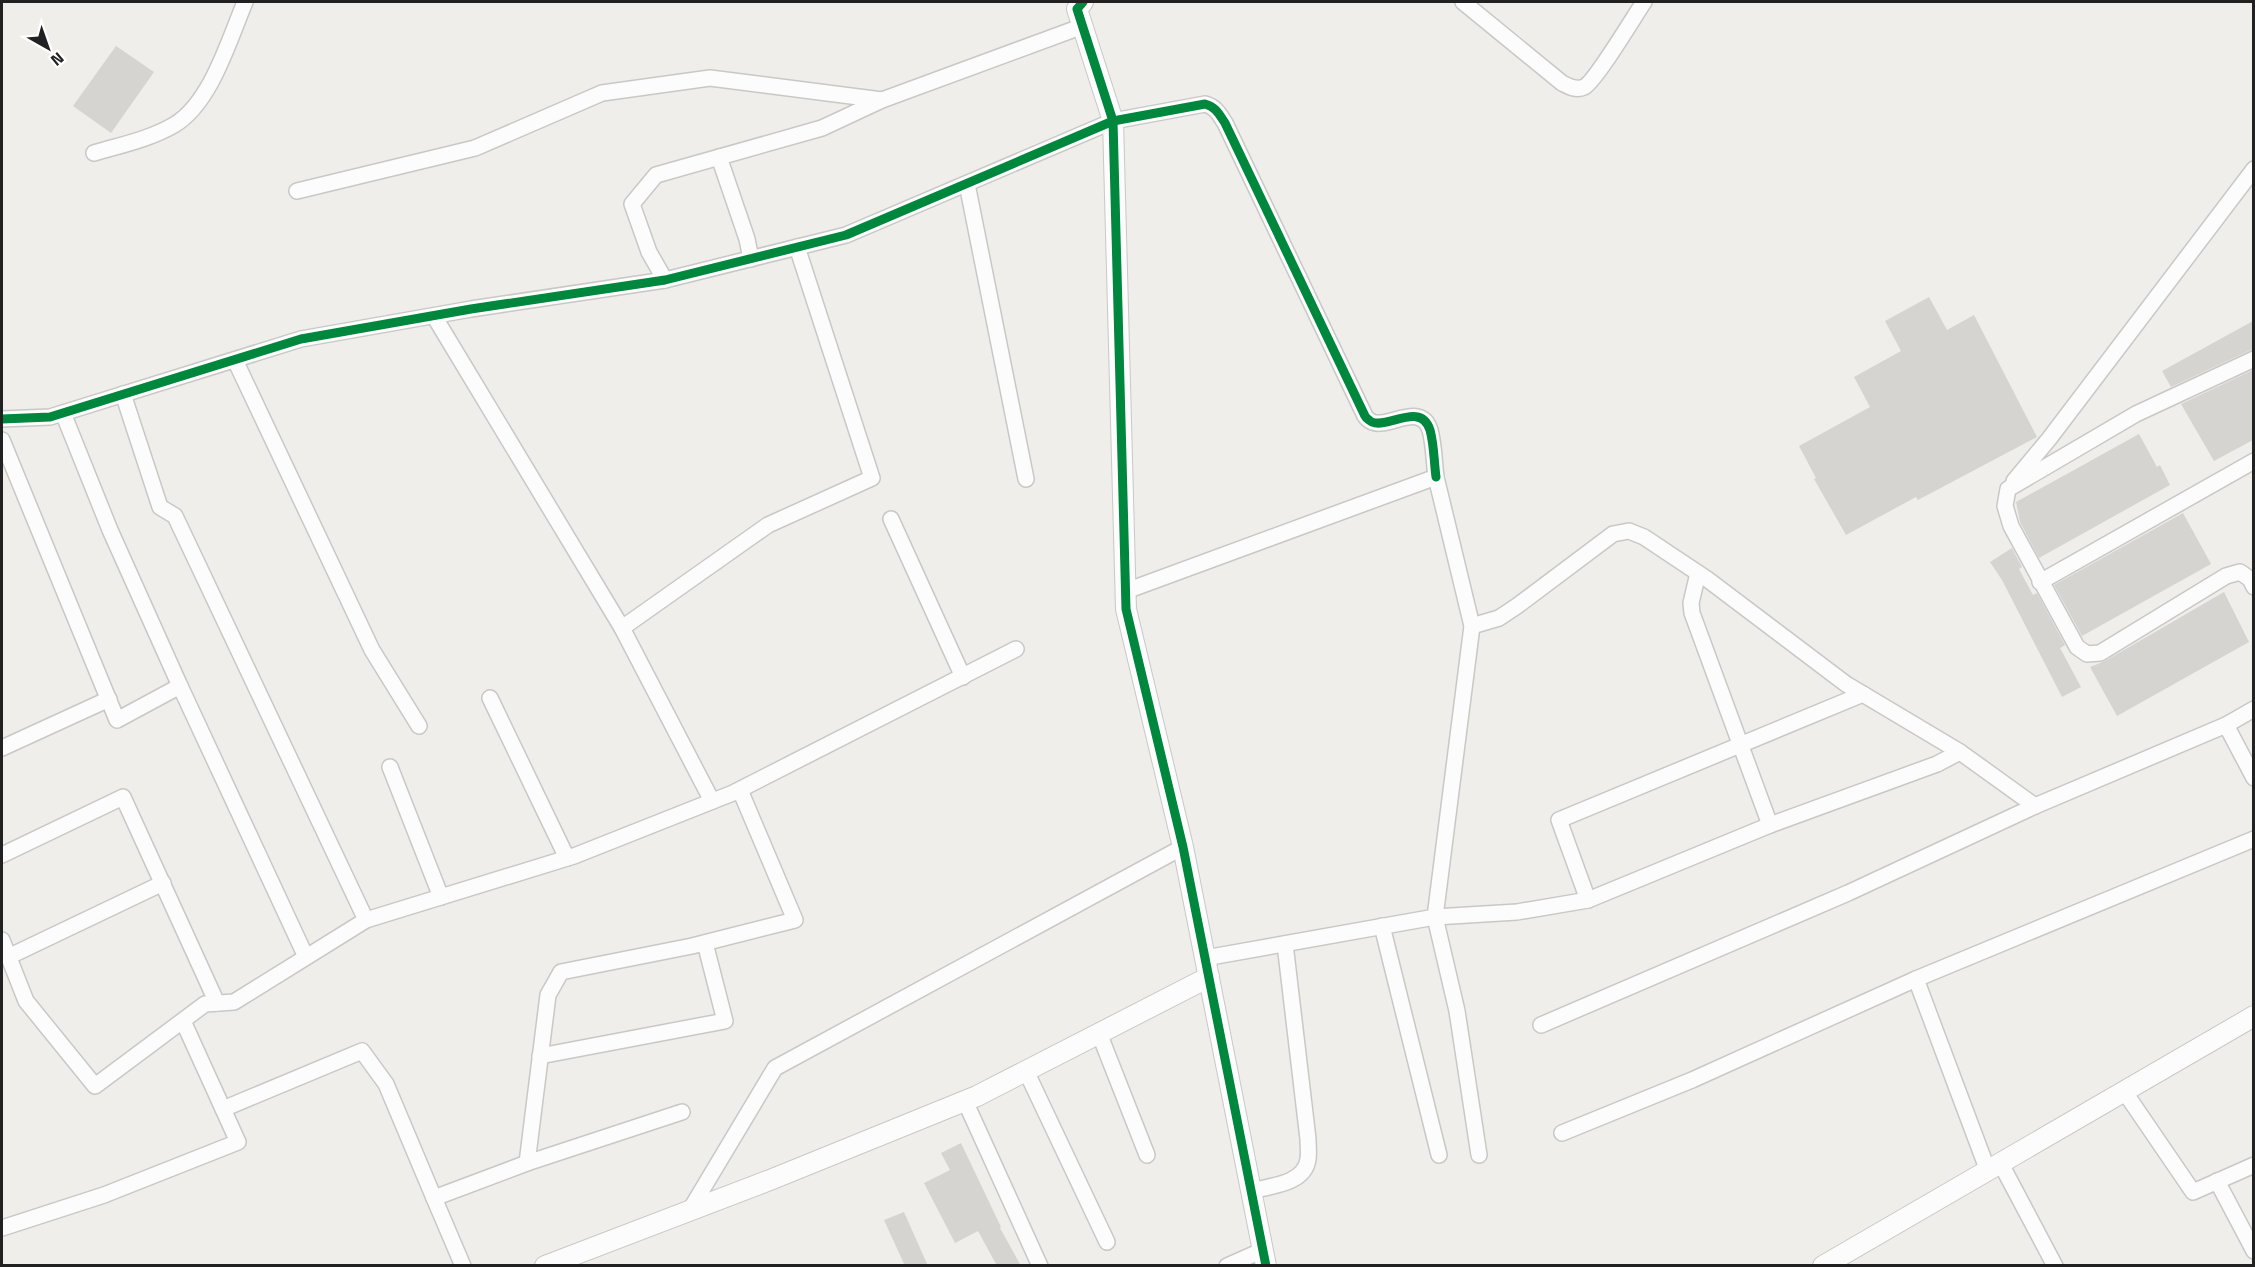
<svg xmlns="http://www.w3.org/2000/svg" width="2255" height="1267" font-family="'Titillium Web',sans-serif">
  <rect width="100%" height="100%" fill="#efeeea"/>
  <!-- building -->
  <g fill="#d6d4d1">
    <path d="M 116,46 L 154,72 L 111,133 L 73,106 Z"/>
    <path d="M 1929,297 L 1947,330 L 1974,315 L 2037,437 L 1918,500 L 1916,497 L 1846,535 L 1814,479 L 1816,478 L 1799,446 L 1870,407 L 1854,377 L 1901,351 L 1885,321 Z"/>
    <path d="M 2253,321 L 2253,349 L 2171,387 L 2162,371 Z"/>
    <path d="M 2253,370 L 2253,440 L 2214,461 L 2181,404 Z"/>
    <path d="M 2139,434 L 2157,467 L 2160,465 L 2170,485 L 2039,558 L 2020,522 L 2016,502 Z"/>
    <path d="M 2183,513 L 2211,564 L 2082,636 L 2054,585 Z"/>
    <path d="M 2012,548 L 2022,567 L 2019,569 L 2033,595 L 2037,593 L 2065,645 L 2060,648 L 2081,687 L 2062,697 L 2002,580 L 1990,562 Z"/>
    <path d="M 2224,592 L 2249,642 L 2117,716 L 2090,667 L 2105,661 Z"/>
    <path d="M 961,1143 L 1001,1227 L 1000,1228 L 1021,1266 L 997,1266 L 978,1231 L 955,1243 L 924,1183 L 950,1170 L 941,1153 Z"/>
    <path d="M 904,1212 L 928,1266 L 905,1266 L 884,1220 Z"/>
  </g>
  <g fill="none" stroke-linecap="round" stroke-linejoin="round">
    <defs>
      <g id="minor">
        <path d="M 1463,2 L 1562,83 C 1568,86 1576,91 1584,87 C 1595,82 1635,15 1644,2"/>
        <path d="M 94,153 C 121,145 150,139 174,125 C 211,103 229,40 245,2"/>
        <path d="M 719,157 L 747,239 L 751,259"/>
        <path d="M 967,184 L 1026,479"/>
        <path d="M 297,191 L 475,148 L 602,93 L 710,78 L 882,100 L 1083,26"/>
        <path d="M 665,280 L 649,252 L 632,204 L 656,175 L 822,128 L 882,100"/>
        <path d="M 434,316 L 622,628 L 712,801"/>
        <path d="M 2254,359 L 2136,414 L 2008,489 L 2005,506 L 2011,526 L 2077,647 L 2087,654 L 2100,653 L 2226,576 L 2240,572 L 2250,579 L 2254,587"/>
        <path d="M 235,360 L 372,650 L 419,726"/>
        <path d="M 123,394 L 160,507 L 175,516 L 366,920"/>
        <path d="M 63,413 L 110,530 L 180,686"/>
        <path d="M 2,419 L 50,417 L 301,339 L 471,309 L 665,280 L 846,235 L 1113,121 L 1205,104 C 1216,107 1219,114 1225,123 L 1365,416 C 1365,417 1371,422 1372,422 C 1388,429 1421,401 1430,430 C 1434,444 1434,462 1436,477"/>
        <path d="M 2,440 L 117,720 L 180,686 L 306,957"/>
        <path d="M 2014,481 L 2049,439 L 2254,169"/>
        <path d="M 891,519 L 963,677"/>
        <path d="M 1698,573 L 1691,603 L 1692,613 L 1770,825"/>
        <path d="M 2040,582 L 2254,461"/>
        <path d="M 1126,591 L 1436,477 L 1472,626 L 1435,917 L 1205,958"/>
        <path d="M 1472,626 L 1499,618 L 1517,606 L 1613,534 L 1629,531 L 1644,537 L 1707,579 L 1846,684 L 1960,752 L 2035,806"/>
        <path d="M 622,628 L 768,525 L 872,478 L 797,247"/>
        <path d="M 490,698 L 567,858"/>
        <path d="M 2226,725 L 2254,709"/>
        <path d="M 2,748 L 109,699"/>
        <path d="M 390,767 L 441,897"/>
        <path d="M 2,855 L 123,797 L 217,1003"/>
        <path d="M 1588,900 L 1559,820 L 1863,694"/>
        <path d="M 1382,926 L 1439,1155"/>
        <path d="M 2,940 L 26,1001 L 95,1086 L 205,1004 L 234,1002 L 366,920 L 574,856 L 733,793 L 1016,649"/>
        <path d="M 8,957 L 163,883"/>
        <path d="M 1541,1025 L 1848,893 L 2035,806 L 2226,725 L 2254,778"/>
        <path d="M 1099,1033 L 1147,1155"/>
        <path d="M 540,1056 L 725,1021 L 705,943"/>
        <path d="M 1026,1071 L 1107,1242"/>
        <path d="M 2124,1091 L 2193,1192 L 2254,1165"/>
        <path d="M 965,1101 L 1040,1266"/>
        <path d="M 223,1109 L 362,1051 L 386,1084 L 434,1198"/>
        <path d="M 1562,1133 L 1692,1080 L 1916,979"/>
        <path d="M 1479,1155 L 1457,1011 L 1435,917 L 1517,912 L 1588,900 L 1770,825 L 1937,764 L 1960,752"/>
        <path d="M 527,1163 L 682,1112"/>
        <path d="M 2001,1164 L 2055,1266"/>
        <path d="M 1988,1171 L 1916,979 L 2254,839"/>
        <path d="M 2217,1181 L 2254,1251"/>
        <path d="M 1251,1191 C 1270,1186 1305,1184 1308,1159 C 1309,1153 1308,1146 1308,1139 L 1285,944"/>
        <path d="M 690,1210 L 775,1068 L 1183,847"/>
        <path d="M 2,1228 L 104,1195 L 238,1142 L 183,1021"/>
        <path d="M 463,1266 L 434,1198 L 527,1163 L 548,995 L 561,972 L 692,946 L 795,920 L 740,790"/>
        <path d="M 1227,1266 L 1263,1250"/>
      </g>
      <g id="tertiary">
        <path d="M 1083,2 L 1077,9 L 1113,121 L 1126,609 L 1183,847 L 1266,1266"/>
        <path d="M 545,1266 L 770,1180 L 977,1096 L 1209,977"/>
        <path d="M 1823,1266 L 2254,1016"/>
      </g>
    </defs>
    <!-- minor casing -->
    <use href="#minor" stroke="#c8c8c6" stroke-width="18"/>
    <!-- tertiary casing -->
    <use href="#tertiary" stroke="#c8c8c6" stroke-width="22"/>
    <!-- minor -->
    <use href="#minor" stroke="#fdfcfc" stroke-width="15"/>
    <!-- tertiary -->
    <use href="#tertiary" stroke="#fdfcfc" stroke-width="20"/>
    <defs>
      <g id="cycleway">
        <path d="M 1083,2 L 1077,9 L 1113,121 L 1126,609 L 1183,847 L 1266,1266"/>
        <path d="M 2,419 L 50,417 L 301,339 L 471,309 L 665,280 L 846,235 L 1113,121 L 1205,104 C 1216,107 1219,114 1225,123 L 1365,416 C 1365,417 1371,422 1372,422 C 1388,429 1421,401 1430,430 C 1434,444 1434,462 1436,477"/>
      </g>
    </defs>
    <!-- cycleway casing -->
    <use href="#cycleway" stroke="#fff" stroke-width="13"/>
    <!-- cycleway -->
    <use href="#cycleway" stroke="#00873e" stroke-width="9"/>
  </g>
  <!-- border -->
  <rect width="2255" height="1267" fill="none" stroke="#212121" stroke-width="6"/>
  <!-- north arrow -->
  <g transform="translate(48 48) rotate(140)" stroke="#ffffff" stroke-width="4.5" paint-order="stroke">
  <path d="M0-4.5L10 22L0 15L-10 22Z" fill="#212121"/>
  <text y="-9" font-size="16" font-weight="bold" text-anchor="middle" fill="#212121">N</text>
  </g>
</svg>
